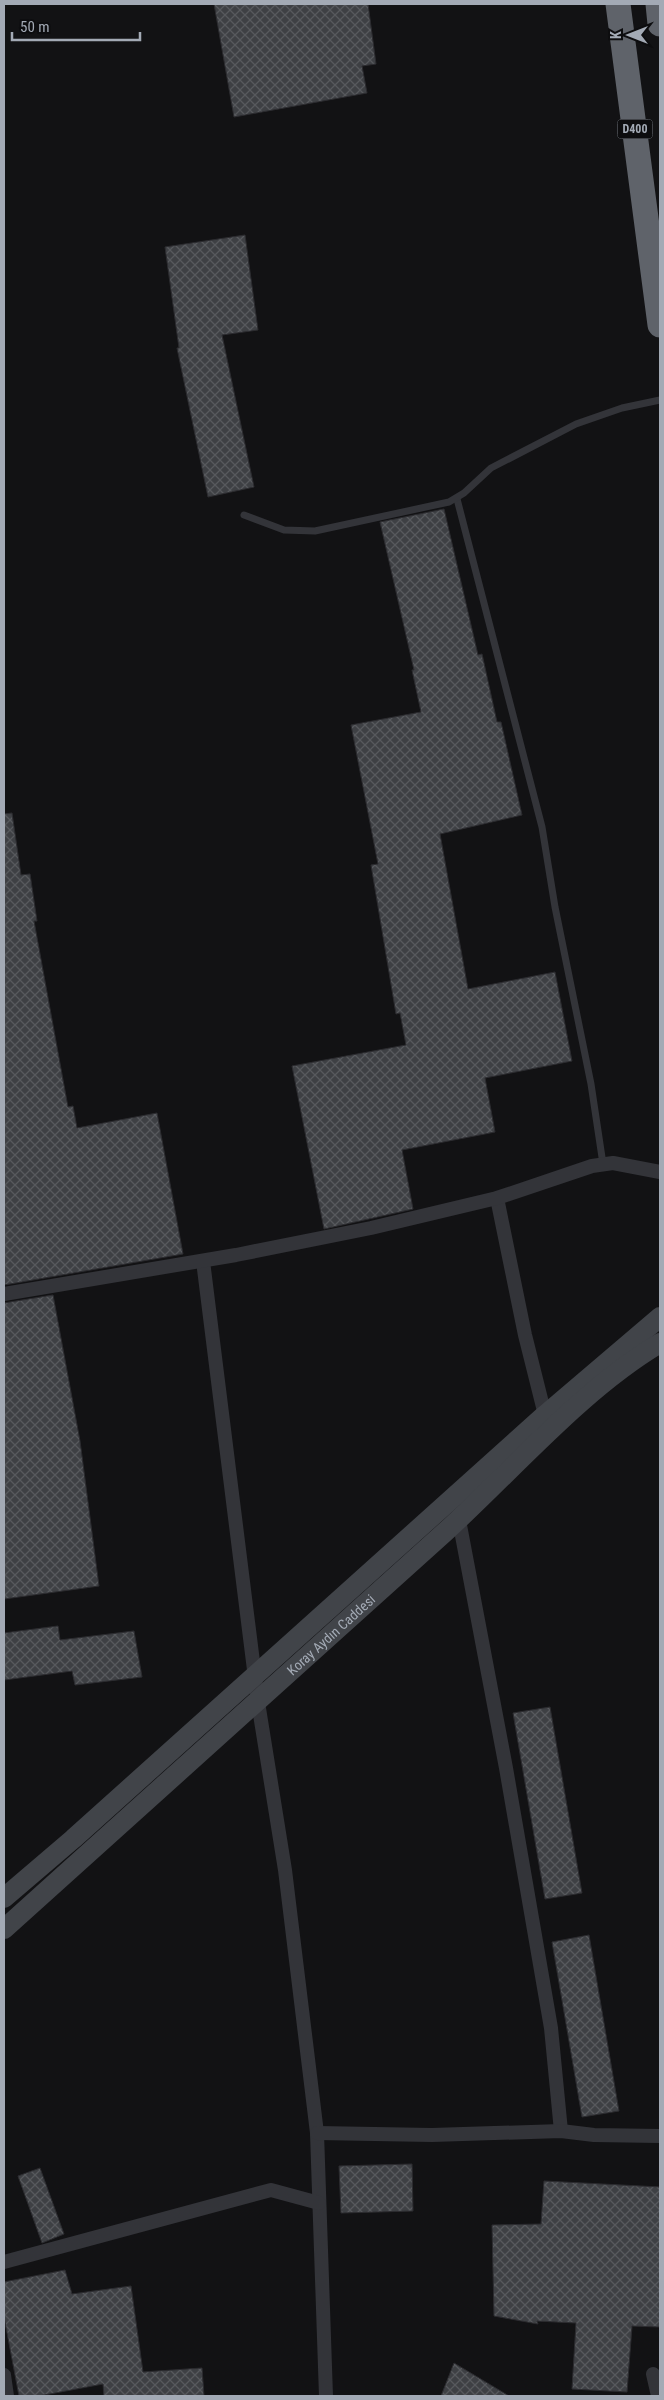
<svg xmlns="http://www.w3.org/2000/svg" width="664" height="2400" font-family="'Roboto Condensed',sans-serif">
  <defs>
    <pattern id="building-cross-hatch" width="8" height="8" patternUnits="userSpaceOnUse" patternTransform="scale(1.25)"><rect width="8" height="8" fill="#3e4044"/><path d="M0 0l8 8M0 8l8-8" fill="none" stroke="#57595d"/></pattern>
  </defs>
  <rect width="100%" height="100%" fill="#121214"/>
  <!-- building -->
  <g fill="url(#building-cross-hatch)" stroke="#2c2c30">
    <path d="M 214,4 L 368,4 L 376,64 L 362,66 L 367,93 L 234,117 Z"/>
    <path d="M 245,235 L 258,330 L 222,335 L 254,487 L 208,497 L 177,348 L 179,348 L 165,247 Z"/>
    <path d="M 444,509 L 478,655 L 482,654 L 497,722 L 501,722 L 522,815 L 440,834 L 468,989 L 555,972 L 572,1061 L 485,1078 L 495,1132 L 402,1150 L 413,1209 L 324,1229 L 292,1066 L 406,1045 L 400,1013 L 396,1014 L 371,865 L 378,864 L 351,725 L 421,712 L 412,670 L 414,670 L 380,522 Z"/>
    <path d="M 12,813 L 21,875 L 30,874 L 37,921 L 34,921 L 68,1107 L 73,1106 L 77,1128 L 157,1113 L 183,1254 L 4,1285 L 4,814 Z"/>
    <path d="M 53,1295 L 80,1441 L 99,1586 L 4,1599 L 4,1303 Z"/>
    <path d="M 58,1626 L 60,1640 L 134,1631 L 142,1677 L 75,1685 L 72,1671 L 4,1680 L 4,1633 Z"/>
    <path d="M 550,1707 L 582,1893 L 545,1899 L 513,1713 Z"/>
    <path d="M 589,1935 L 619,2111 L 582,2117 L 552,1942 Z"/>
    <path d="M 412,2164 L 413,2211 L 341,2213 L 339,2166 Z"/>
    <path d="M 40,2168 L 64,2234 L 42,2243 L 18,2176 Z"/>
    <path d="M 544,2181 L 660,2187 L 660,2327 L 632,2326 L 627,2392 L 572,2389 L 576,2323 L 537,2321 L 538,2324 L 494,2316 L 492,2225 L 541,2224 Z"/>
    <path d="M 65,2270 L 72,2294 L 131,2286 L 143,2372 L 202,2368 L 204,2396 L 104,2396 L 103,2384 L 39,2396 L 19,2396 L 4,2317 L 4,2282 Z"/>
    <path d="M 454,2363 L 509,2396 L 441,2396 Z"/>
  </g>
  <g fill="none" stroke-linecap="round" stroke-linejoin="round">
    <!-- lane -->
    <g stroke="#333439" stroke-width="7">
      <path d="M 457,499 L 542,827 L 555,907 L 591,1084 L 603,1164"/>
      <path d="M 244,515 L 284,530 L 315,531 L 449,502 L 464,493 L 491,468 L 576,424 L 622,408 L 660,400"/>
    </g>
    <!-- street -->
    <g stroke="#333439" stroke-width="14">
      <path d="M 497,1198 L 525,1335 L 545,1415"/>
      <path d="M 203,1261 L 258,1702 L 285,1870 L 317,2133 L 326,2396"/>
      <path d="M 4,1294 L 236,1255 L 371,1228 L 497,1198 L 592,1166 L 613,1163 L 660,1172"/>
      <path d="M 459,1520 L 506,1768 L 551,2028 L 561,2131"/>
      <path d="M 317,2133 L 432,2135 L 561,2131 L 594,2135 L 660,2136"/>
      <path d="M 4,2262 L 271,2190 L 319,2203"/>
      <path d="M 653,2374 L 658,2396"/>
      <path d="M 4,2375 L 7,2396"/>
    </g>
    <!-- secondary -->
    <g stroke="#414449" stroke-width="20">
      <path d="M 4,1898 L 73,1839 L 545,1415 L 660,1317"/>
      <path id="s1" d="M 4,1929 C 151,1797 298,1665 445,1532 C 512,1471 582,1389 660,1343"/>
    </g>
    <!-- highway -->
    <g stroke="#5f636a" stroke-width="25">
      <path d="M 618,4 L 660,325"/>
      <path d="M 658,4 L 660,24"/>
    </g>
  </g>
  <g text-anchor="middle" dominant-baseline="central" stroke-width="5" stroke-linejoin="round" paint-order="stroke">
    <!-- shield labels -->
    <rect fill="#0d0d0f" stroke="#767b83" stroke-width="1" x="617.5" y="119.5" width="35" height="19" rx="4"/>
    <g font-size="12" font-weight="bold" fill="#a3aab5">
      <text x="635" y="129">D400</text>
    </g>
    <!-- street labels -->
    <g font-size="14" fill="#a3aab5" stroke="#0d0d0f">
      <text stroke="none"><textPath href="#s1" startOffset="440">Koray Aydın Caddesi</textPath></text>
    </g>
  </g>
  <!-- border -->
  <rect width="664" height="2400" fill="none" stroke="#a3aab5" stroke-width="10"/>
  <!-- north arrow -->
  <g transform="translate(629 35) rotate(270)" stroke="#0d0d0f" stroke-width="4" paint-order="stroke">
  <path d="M0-4L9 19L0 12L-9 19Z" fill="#a3aab5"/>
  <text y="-8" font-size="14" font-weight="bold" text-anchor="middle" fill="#a3aab5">K</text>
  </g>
  <!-- scale -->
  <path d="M12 32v8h128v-8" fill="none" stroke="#a3aab5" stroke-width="2.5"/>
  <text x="20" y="32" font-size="15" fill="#a3aab5" stroke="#0d0d0f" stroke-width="4" paint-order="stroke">50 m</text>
</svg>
